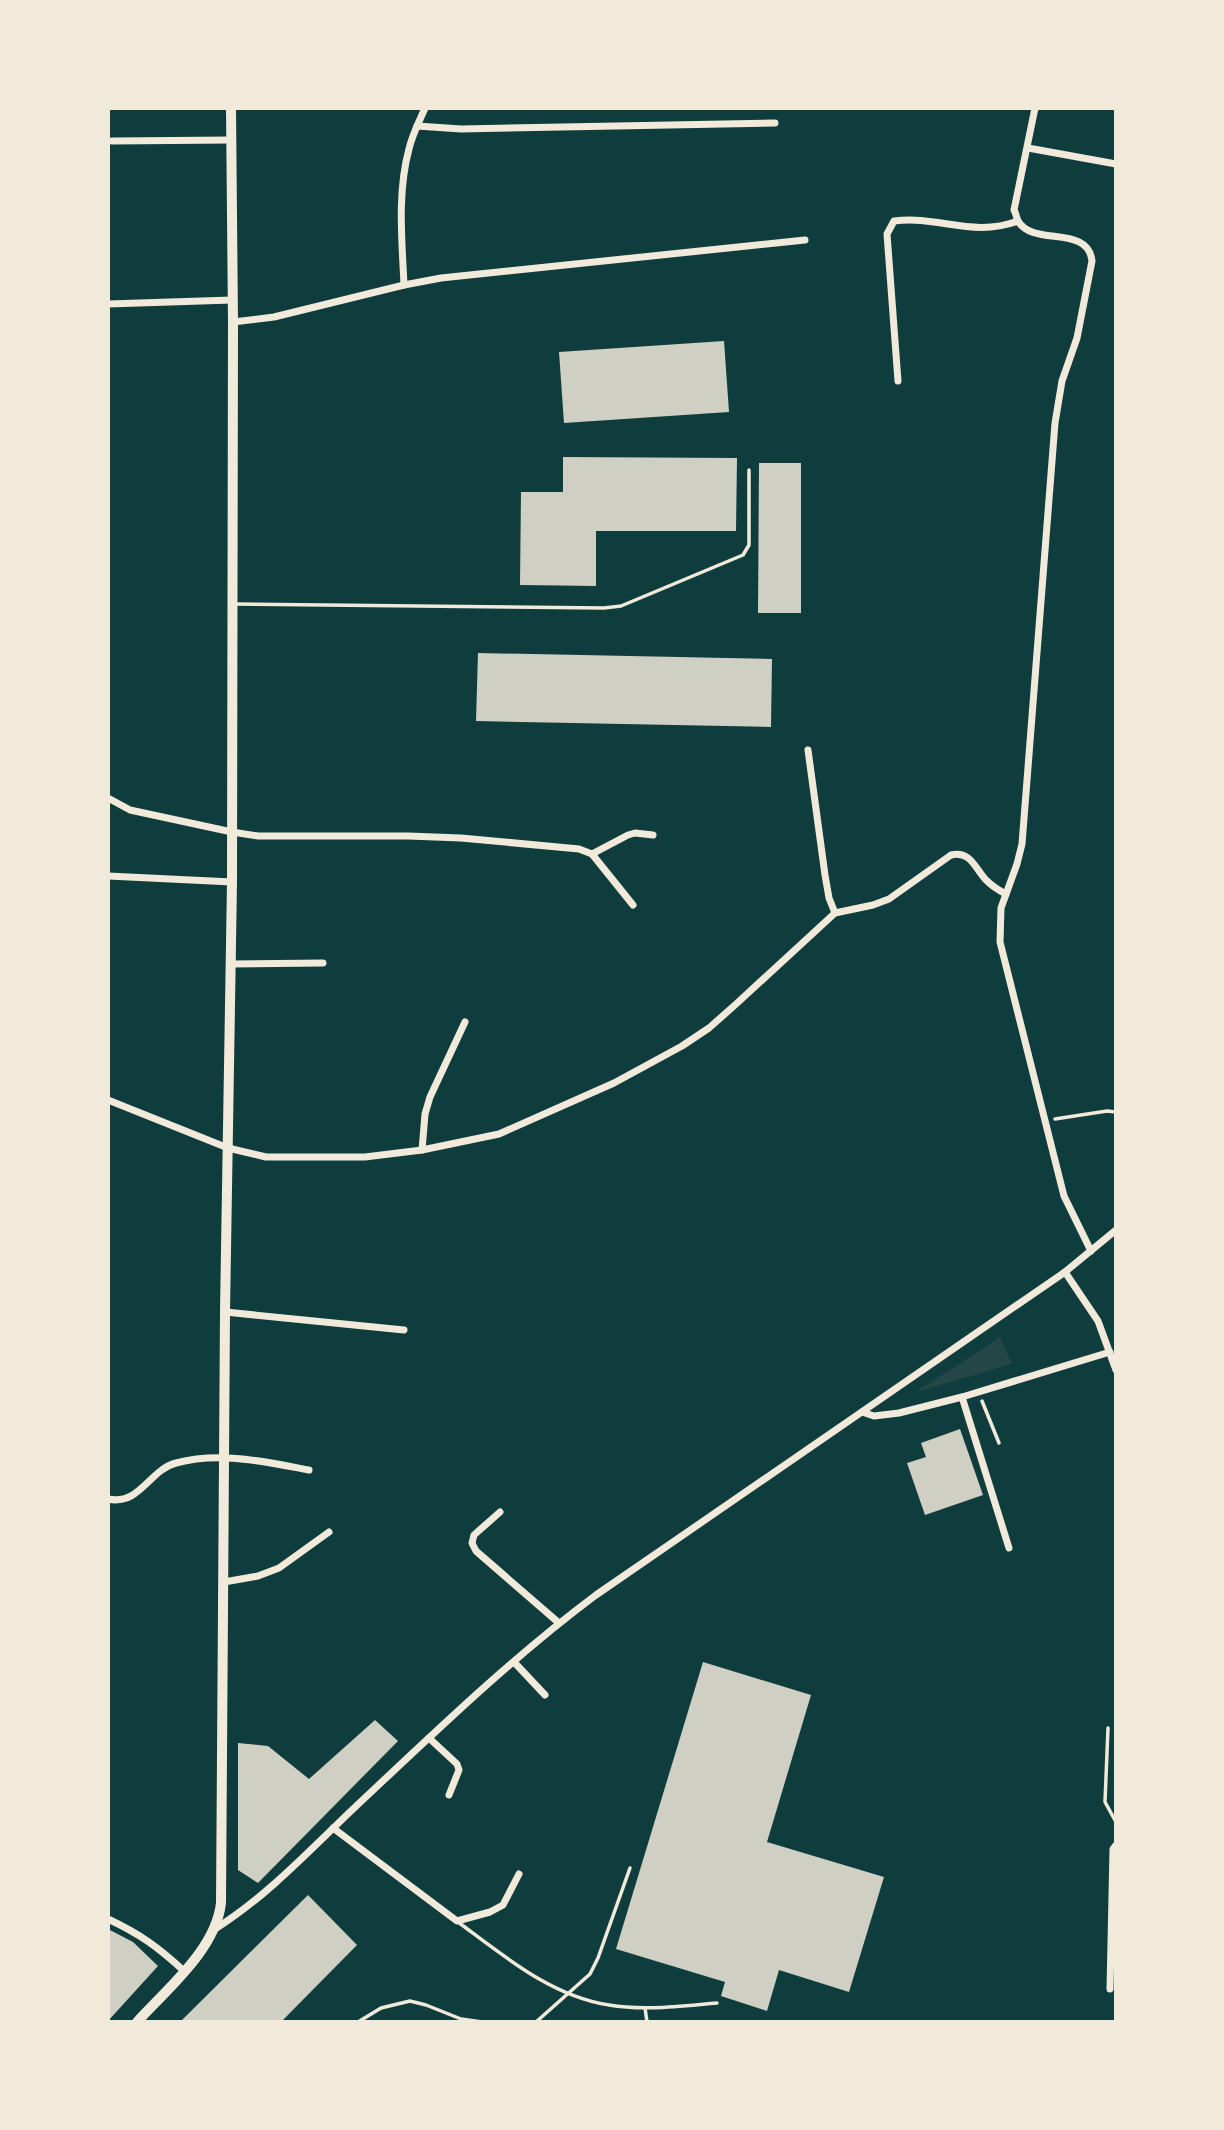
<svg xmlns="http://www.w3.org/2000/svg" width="1224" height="2130" font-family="'PT Serif',serif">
  <rect width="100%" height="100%" fill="#0f3d3e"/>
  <!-- green -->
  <path fill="#244646" d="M 1000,1337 L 1012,1364 L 916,1392 Z"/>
  <!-- building -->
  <g fill="#cfcfc3">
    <path d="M 724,341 L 729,412 L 564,423 L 559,352 Z"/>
    <path d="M 563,457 L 737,458 L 736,531 L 596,531 L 596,586 L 520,585 L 521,492 L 563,492 Z"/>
    <path d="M 759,463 L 801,463 L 801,613 L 758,613 Z"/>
    <path d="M 478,653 L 772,659 L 771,727 L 476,721 Z"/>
    <path d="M 960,1429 L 983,1495 L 925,1515 L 907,1463 L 926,1457 L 921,1443 Z"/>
    <path d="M 703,1662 L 811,1695 L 767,1842 L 884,1877 L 849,1992 L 779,1970 L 767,2011 L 721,1996 L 725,1982 L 616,1949 Z"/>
    <path d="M 375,1720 L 398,1741 L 258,1883 L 238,1870 L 238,1743 L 268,1746 L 309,1779 Z"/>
    <path d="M 308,1895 L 357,1945 L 281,2022 L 180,2022 Z"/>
    <path d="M 108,1929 L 133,1942 L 158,1966 L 108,2021 Z"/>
  </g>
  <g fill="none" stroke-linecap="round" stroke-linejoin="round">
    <!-- path -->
    <g stroke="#f1e9da" stroke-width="3.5">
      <path d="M 1055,1119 L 1107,1111 L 1116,1112"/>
      <path d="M 982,1401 L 999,1443"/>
    </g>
    <!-- service -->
    <g stroke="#f1e9da" stroke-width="3.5">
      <path d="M 233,604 L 604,608 L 621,606 L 743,555 L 749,545 L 749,470"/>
      <path d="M 1108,1728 L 1105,1802 L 1116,1822"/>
      <path d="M 458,1922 C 504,1956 551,1996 609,2005 C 644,2011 681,2006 717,2003"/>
      <path d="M 645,2008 L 647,2022"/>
      <path d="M 358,2022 L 381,2008 L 410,2001 L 426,2005 L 461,2019 L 482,2022"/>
      <path d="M 536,2022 L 590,1974 L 598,1958 L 630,1868"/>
    </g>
    <!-- minor -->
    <g stroke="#f1e9da" stroke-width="7">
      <path d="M 1035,108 L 1014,210 C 1016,213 1016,217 1018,221 C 1033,247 1088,224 1092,261 L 1077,338 L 1062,381 L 1055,423 L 1022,844 L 1017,864 L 1001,908 L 1000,942 L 1064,1196 L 1091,1251"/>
      <path d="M 417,126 L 461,129 L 775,123"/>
      <path d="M 112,141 L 231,140"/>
      <path d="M 1028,148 L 1116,164"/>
      <path d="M 404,285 C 402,240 397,193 409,149 C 412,135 419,122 425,108"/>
      <path d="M 108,304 L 232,300"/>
      <path d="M 233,322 L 274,317 L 404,285 L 441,278 L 805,240"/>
      <path d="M 898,381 L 887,234 L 894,221 C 938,215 972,238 1018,221"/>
      <path d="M 808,750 L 825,875 L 829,898 L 835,913"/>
      <path d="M 108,798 L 130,810 L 232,832 L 258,836 L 408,836 L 461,838 L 579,849 L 592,854 L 633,905"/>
      <path d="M 592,854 L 628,835 L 635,833 L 653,835"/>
      <path d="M 108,876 L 232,882"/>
      <path d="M 230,964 L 323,963"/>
      <path d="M 108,1100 L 228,1148 L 266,1157 L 365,1157 L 422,1150 L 499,1134 L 614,1083 L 682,1046 L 709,1028 L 735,1005 L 835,913 L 873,905 L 889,899 L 951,855 C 970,850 975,868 986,880 C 992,886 998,890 1006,894"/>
      <path d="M 422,1150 L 425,1114 L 430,1097 L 465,1022"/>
      <path d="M 1065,1272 L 1098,1321 L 1116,1370"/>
      <path d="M 225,1312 L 404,1330"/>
      <path d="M 962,1397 L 1009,1548"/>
      <path d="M 862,1412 L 874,1416 L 899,1413 L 962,1397 L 1110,1352"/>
      <path d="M 108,1499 C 140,1506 149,1470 176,1463 C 220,1451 266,1462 309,1470"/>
      <path d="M 500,1512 L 474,1535 L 472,1543 L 476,1551 L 559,1623"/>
      <path d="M 224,1582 L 258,1576 L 279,1568 L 329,1532"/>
      <path d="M 514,1662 L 545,1695"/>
      <path d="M 429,1738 L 457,1764 L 459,1770 L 449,1795"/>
      <path d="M 333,1828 L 457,1921 L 490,1912 L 503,1905 L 519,1874"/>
      <path d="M 108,1919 C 140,1934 158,1947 184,1971"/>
      <path d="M 215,1929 C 266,1897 308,1852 352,1810 C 431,1736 509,1660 596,1595 L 1065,1272 L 1116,1230"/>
      <path d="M 1110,1989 L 1113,1849 L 1116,1845"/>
    </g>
    <!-- tertiary -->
    <path stroke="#f1e9da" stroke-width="10" d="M 137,2022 C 167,1989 216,1949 221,1903 L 225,1312 L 232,882 L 233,322 L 231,108"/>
  </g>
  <!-- border -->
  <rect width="1224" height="2130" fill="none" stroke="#f1e9da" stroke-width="220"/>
</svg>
